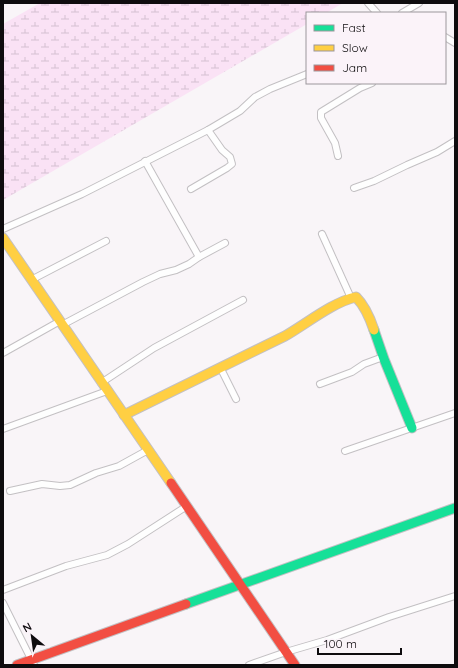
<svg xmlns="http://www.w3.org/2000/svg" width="458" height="668" font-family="Quicksand,sans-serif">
  <defs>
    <pattern id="wetland-marsh" width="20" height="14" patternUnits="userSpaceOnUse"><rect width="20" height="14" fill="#fae2f5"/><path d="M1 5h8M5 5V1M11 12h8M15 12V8" fill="none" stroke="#d5c1d1"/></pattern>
  </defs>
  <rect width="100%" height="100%" fill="#f9f5f8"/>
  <!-- wetland -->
  <path fill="url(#wetland-marsh)" d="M 40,3 L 343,3 L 326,13 L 307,13 L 307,24 L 3,200 L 3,24 Z"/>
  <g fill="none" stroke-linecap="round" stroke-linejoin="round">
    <defs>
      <g id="street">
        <path d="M 368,3 L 377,13"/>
        <path d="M 402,13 L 419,3"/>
        <path d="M 445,37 L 455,43"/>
        <path d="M 338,156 L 335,143 L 321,118 L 321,112 L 360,88 L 372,83"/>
        <path d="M 145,161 L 199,257"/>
        <path d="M 354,188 L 374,181 L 407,165 L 437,152 L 455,141"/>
        <path d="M 191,189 L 227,168 L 232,164 L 230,157 L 222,150 L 208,130"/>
        <path d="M 3,229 L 82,194 L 208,130 L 240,111 L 255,97 L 270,89 L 307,74"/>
        <path d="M 322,234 L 351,298"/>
        <path d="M 31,280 L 106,241"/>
        <path d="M 62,325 L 143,282 L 160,274 L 176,270 L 189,264 L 199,257 L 225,243"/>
        <path d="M 3,353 L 60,321"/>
        <path d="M 220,367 L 236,399"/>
        <path d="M 101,383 L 154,348 L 243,300"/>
        <path d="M 320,384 L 352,372 L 364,364 L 383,357"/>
        <path d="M 3,429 L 107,391"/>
        <path d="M 345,451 L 455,413"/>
        <path d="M 10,491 L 42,484 L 60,486 L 70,485 L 96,473 L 119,466 L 148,450"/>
        <path d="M 3,590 L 66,566 L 107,555 L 128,544 L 187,506"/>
        <path d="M 3,603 L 34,665"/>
        <path d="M 249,665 L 286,652 L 327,640 L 389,617 L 455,596"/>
      </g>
      <g id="fast">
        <path d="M 374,330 L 384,359 L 412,428"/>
        <path d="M 186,604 L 455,508"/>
      </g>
      <g id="slow">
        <path d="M 3,238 L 171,483"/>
        <path d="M 124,415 L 285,336 C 306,324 333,302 356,297 C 365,306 370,318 374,330"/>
      </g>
      <g id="jam">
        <path d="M 171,483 L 295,665"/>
        <path d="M 17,665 L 186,604"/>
      </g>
    </defs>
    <!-- street casing -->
    <use href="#street" stroke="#c3c0c3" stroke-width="8"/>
    <!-- fast casing -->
    <use href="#fast" stroke="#c3c0c3" stroke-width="11"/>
    <!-- slow casing -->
    <use href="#slow" stroke="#c3c0c3" stroke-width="11"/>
    <!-- jam casing -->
    <use href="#jam" stroke="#c3c0c3" stroke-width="11"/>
    <!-- street -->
    <use href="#street" stroke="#fefefe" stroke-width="6"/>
    <!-- fast -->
    <use href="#fast" stroke="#16e098" stroke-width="9"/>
    <!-- slow -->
    <use href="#slow" stroke="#ffcf43" stroke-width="9"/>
    <!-- jam -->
    <use href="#jam" stroke="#f24e42" stroke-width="9"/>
  </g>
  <!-- border -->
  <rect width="458" height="668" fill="none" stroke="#0e0c0e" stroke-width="8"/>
  <!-- legend -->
  <rect x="306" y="12" width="140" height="72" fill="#fbf3f9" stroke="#9c979b"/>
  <rect x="314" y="25" width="20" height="6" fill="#16e098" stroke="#9c979b"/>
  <text x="342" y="32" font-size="12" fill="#0e0c0e">Fast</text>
  <rect x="314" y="45" width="20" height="6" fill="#ffcf43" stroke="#9c979b"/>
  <text x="342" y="52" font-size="12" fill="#0e0c0e">Slow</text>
  <rect x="314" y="65" width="20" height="6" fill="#f24e42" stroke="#9c979b"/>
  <text x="342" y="72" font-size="12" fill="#0e0c0e">Jam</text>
  <!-- north arrow -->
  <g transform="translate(32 636) rotate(331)" stroke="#fbf3f9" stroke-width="3" paint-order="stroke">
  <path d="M0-3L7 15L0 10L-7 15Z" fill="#0e0c0e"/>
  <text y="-6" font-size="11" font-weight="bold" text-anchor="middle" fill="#0e0c0e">N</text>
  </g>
  <!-- scale -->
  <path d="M318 648v6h83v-6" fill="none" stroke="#0e0c0e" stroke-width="2"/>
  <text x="324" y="648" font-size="12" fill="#0e0c0e" stroke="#fbf3f9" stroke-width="3" paint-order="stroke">100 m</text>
</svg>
